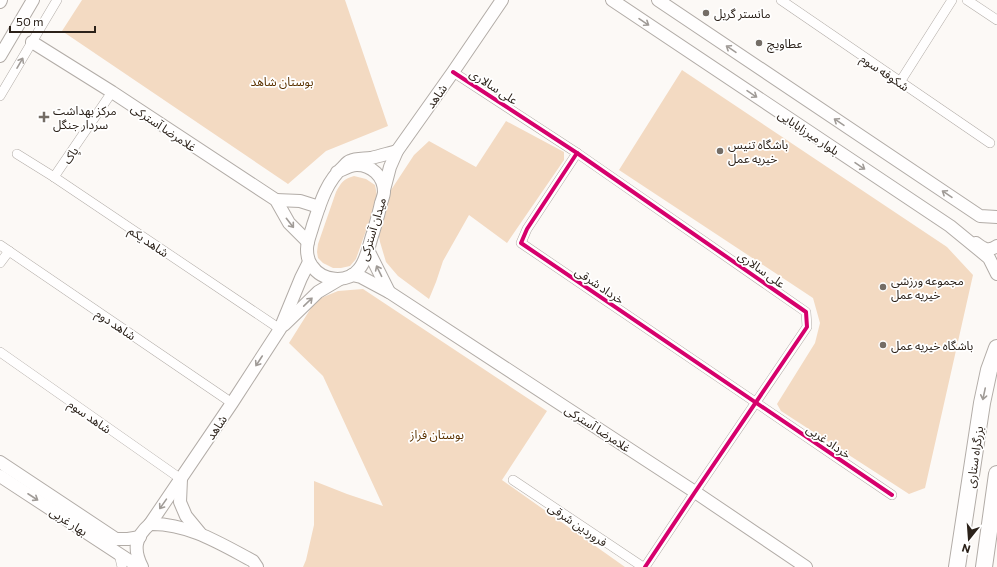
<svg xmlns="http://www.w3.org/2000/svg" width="997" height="567" font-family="Commissioner,'Noto Sans Arabic',sans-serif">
  <rect width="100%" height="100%" fill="#fcf9f6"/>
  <!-- green -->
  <g fill="#f3dac2">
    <path d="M 82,0 L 345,0 L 388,126 L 326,151 L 288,184 L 62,31 Z"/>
    <path d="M 682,70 L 947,247 L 973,275 L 925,488 L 909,494 L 781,411 L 777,404 L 815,343 L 820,323 L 813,298 L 619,170 Z"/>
    <path d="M 506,121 L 564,152 L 564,160 L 507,243 L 469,215 L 443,261 L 436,282 L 429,299 L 398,276 L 386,262 L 380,242 L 378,231 L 384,203 L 391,190 L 414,155 L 429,141 L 476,167 Z"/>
    <path d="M 354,176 L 366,179 L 375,185 L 377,195 L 375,205 L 356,259 L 350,266 L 341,268 L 333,268 L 323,263 L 318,258 L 317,252 L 318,244 L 336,192 C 341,183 343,179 354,176 Z"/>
    <path d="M 363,289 L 547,411 L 502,480 L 625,567 L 303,567 L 306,560 L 314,525 L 314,481 L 347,494 L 383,506 L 323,376 L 289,343 L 316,300 L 338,291 Z"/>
  </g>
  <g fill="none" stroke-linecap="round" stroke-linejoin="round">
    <defs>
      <g id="street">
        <path d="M 781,0 L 990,143"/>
        <path d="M 967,0 L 997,20"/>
        <path d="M 453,72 L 577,153 L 806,312 L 807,327 L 695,492 L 645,567"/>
        <path d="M 900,82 L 952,0"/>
        <path d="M 0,96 L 57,0"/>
        <path d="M 577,153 L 527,229 L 521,243 L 892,495"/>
        <path d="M 17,154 L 54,177 L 280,329"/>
        <path d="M 54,177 L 112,92"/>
        <path d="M 0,245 L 232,403"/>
        <path d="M 0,263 L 9,251"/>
        <path d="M 0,352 L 181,479"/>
        <path d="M 513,480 L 643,567"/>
        <path d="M 119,554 L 122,567"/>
      </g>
      <g id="secondary">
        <path d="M 612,0 L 950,226 L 989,258 L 997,274"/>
        <path d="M 658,0 L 980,216 L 997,217"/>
        <path d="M 0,2 L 1,0"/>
        <path d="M 32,42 L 112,92 L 276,200 L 289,223 L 308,242"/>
        <path d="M 0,56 L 33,0"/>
        <path d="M 337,172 C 342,170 350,165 357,165 C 371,165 384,176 384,192 C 384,195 382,200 381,203 C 379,213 376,223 373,233 C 369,244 367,260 359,269 C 347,284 322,281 312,266 C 308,261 307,255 307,249 C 307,241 311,233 313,225 C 320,204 326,182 343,167 C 345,165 347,162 350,161 C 356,158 364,159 371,158 C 380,156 389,153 397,151"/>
        <path d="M 384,190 L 390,167 L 397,151 L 453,72 L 502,0"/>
        <path d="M 276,200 L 300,201 L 319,207"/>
        <path d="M 976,243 C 984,249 988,252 997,246"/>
        <path d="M 368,250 L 389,292"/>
        <path d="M 352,275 L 361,277 L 389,292 L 695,492 L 806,567"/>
        <path d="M 284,325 L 318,292 L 340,279"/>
        <path d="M 0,462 L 116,539 L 128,539 L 140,537"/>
        <path d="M 0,476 L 139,567"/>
        <path d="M 181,479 L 180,502 L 186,516 L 200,533"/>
        <path d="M 150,524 L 232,403 L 280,329 L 301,278 L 309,262"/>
        <path d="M 142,567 C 133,549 135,537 150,524 C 188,523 221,544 253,561 L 257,567"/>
      </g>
      <g id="highway">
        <path d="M 957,567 L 982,403 L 989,370 L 997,348"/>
        <path d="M 984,567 L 997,474"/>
      </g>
    </defs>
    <!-- street casing -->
    <use href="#street" stroke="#b2aca7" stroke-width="10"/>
    <!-- secondary casing -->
    <use href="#secondary" stroke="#b2aca7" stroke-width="14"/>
    <!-- highway casing -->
    <use href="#highway" stroke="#b2aca7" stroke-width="18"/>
    <!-- street -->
    <use href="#street" stroke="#fffefe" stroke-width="9"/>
    <!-- secondary -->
    <use href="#secondary" stroke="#fffefe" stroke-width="12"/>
    <!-- highway -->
    <use href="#highway" stroke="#fffefe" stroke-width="16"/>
    <defs>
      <g id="cycleway">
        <path d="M 453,72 L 577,153 L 806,312 L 807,327 L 695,492 L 645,567"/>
        <path d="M 577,153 L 527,229 L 521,243 L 892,495"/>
      </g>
    </defs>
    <!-- cycleway casing -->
    <use href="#cycleway" stroke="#fff" stroke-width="6"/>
    <!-- cycleway -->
    <use href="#cycleway" stroke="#d6006c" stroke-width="4"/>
  </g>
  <!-- one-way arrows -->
  <defs><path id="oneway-shaft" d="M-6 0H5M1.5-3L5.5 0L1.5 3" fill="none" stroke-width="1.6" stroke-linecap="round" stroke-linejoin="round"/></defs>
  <g stroke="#a09b97">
    <use href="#oneway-shaft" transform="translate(644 22) rotate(34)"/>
    <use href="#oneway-shaft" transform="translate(731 49) rotate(-146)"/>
    <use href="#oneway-shaft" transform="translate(20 63) rotate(-60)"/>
    <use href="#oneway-shaft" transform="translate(752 94) rotate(34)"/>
    <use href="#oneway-shaft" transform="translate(839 122) rotate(-146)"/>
    <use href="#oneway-shaft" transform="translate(860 166) rotate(34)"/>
    <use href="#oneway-shaft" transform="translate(947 194) rotate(-146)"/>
    <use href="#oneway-shaft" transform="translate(290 223) rotate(52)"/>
    <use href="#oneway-shaft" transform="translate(379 271) rotate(-116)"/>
    <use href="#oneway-shaft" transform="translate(308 302) rotate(-44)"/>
    <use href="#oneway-shaft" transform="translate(259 361) rotate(123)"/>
    <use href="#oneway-shaft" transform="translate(984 394) rotate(102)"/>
    <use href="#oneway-shaft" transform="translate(33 497) rotate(33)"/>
    <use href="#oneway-shaft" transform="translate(163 504) rotate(125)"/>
  </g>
  <!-- markers -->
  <g fill="#746d66" stroke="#fff" stroke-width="1.5">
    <circle cx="706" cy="13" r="4"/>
    <circle cx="759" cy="43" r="4"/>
    <path d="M42 111h4v4h4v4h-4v4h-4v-4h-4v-4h4z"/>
    <circle cx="720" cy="151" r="4"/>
    <circle cx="883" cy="287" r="4"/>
    <circle cx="883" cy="345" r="4"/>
  </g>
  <g text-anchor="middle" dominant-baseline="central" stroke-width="3.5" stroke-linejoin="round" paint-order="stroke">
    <!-- poi labels -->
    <g font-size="12" fill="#2b2119" stroke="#fff" text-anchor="start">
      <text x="714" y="13">مانستر گریل</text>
      <text x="767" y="43">عطاویچ</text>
      <text x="53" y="110">مرکز بهداشت<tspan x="53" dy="14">سردار جنگل</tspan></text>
      <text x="728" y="144">باشگاه تنیس<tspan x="728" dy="14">خیریه عمل</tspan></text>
      <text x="891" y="280">مجموعه ورزشی<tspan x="891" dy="14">خیریه عمل</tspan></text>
      <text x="891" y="345">باشگاه خیریه عمل</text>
    </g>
    <!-- street labels -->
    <g font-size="12" fill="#2b2119" stroke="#fff">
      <text transform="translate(885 72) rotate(34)">شکوفه سوم</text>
      <text transform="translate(494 86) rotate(33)">علی سالاری</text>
      <text transform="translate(436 96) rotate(-55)">شاهد</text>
      <text transform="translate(164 127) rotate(34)">غلامرضا آسترکی</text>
      <text transform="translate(809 132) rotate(34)">بلوار میرزابابایی</text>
      <text transform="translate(70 155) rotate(-56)">پاک</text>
      <text transform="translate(372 229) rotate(-73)">میدان آسترکی</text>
      <text transform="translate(149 241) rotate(34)">شاهد یکم</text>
      <text transform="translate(762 269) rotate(35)">علی سالاری</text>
      <text transform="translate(600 285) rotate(34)">خرداد شرقی</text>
      <text transform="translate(116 324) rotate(34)">شاهد دوم</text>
      <text transform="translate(90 416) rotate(35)">شاهد سوم</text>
      <text transform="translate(216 427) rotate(-56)">شاهد</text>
      <text transform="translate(598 428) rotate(33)">غلامرضا آسترکی</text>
      <text transform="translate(829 441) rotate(34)">خرداد غربی</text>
      <text transform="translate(974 457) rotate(-82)">بزرگراه ستاری</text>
      <text transform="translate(69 521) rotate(33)">بهار غربی</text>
      <text transform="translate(578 524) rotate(34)">فروردین شرقی</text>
    </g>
    <!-- park labels -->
    <g font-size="12" fill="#5b3200" stroke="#fff">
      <text x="282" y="81">بوستان شاهد</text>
      <text x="437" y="434">بوستان فراز</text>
    </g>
  </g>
  <!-- north arrow -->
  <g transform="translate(969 539) rotate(197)" stroke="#ffffff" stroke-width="3" paint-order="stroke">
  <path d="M0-3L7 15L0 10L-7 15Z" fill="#2b2119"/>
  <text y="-6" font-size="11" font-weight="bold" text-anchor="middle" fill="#2b2119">N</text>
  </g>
  <!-- scale -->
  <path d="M10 26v6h85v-6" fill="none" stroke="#2b2119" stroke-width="2"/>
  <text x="16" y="26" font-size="12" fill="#2b2119" stroke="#ffffff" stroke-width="3" paint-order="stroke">50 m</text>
</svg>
